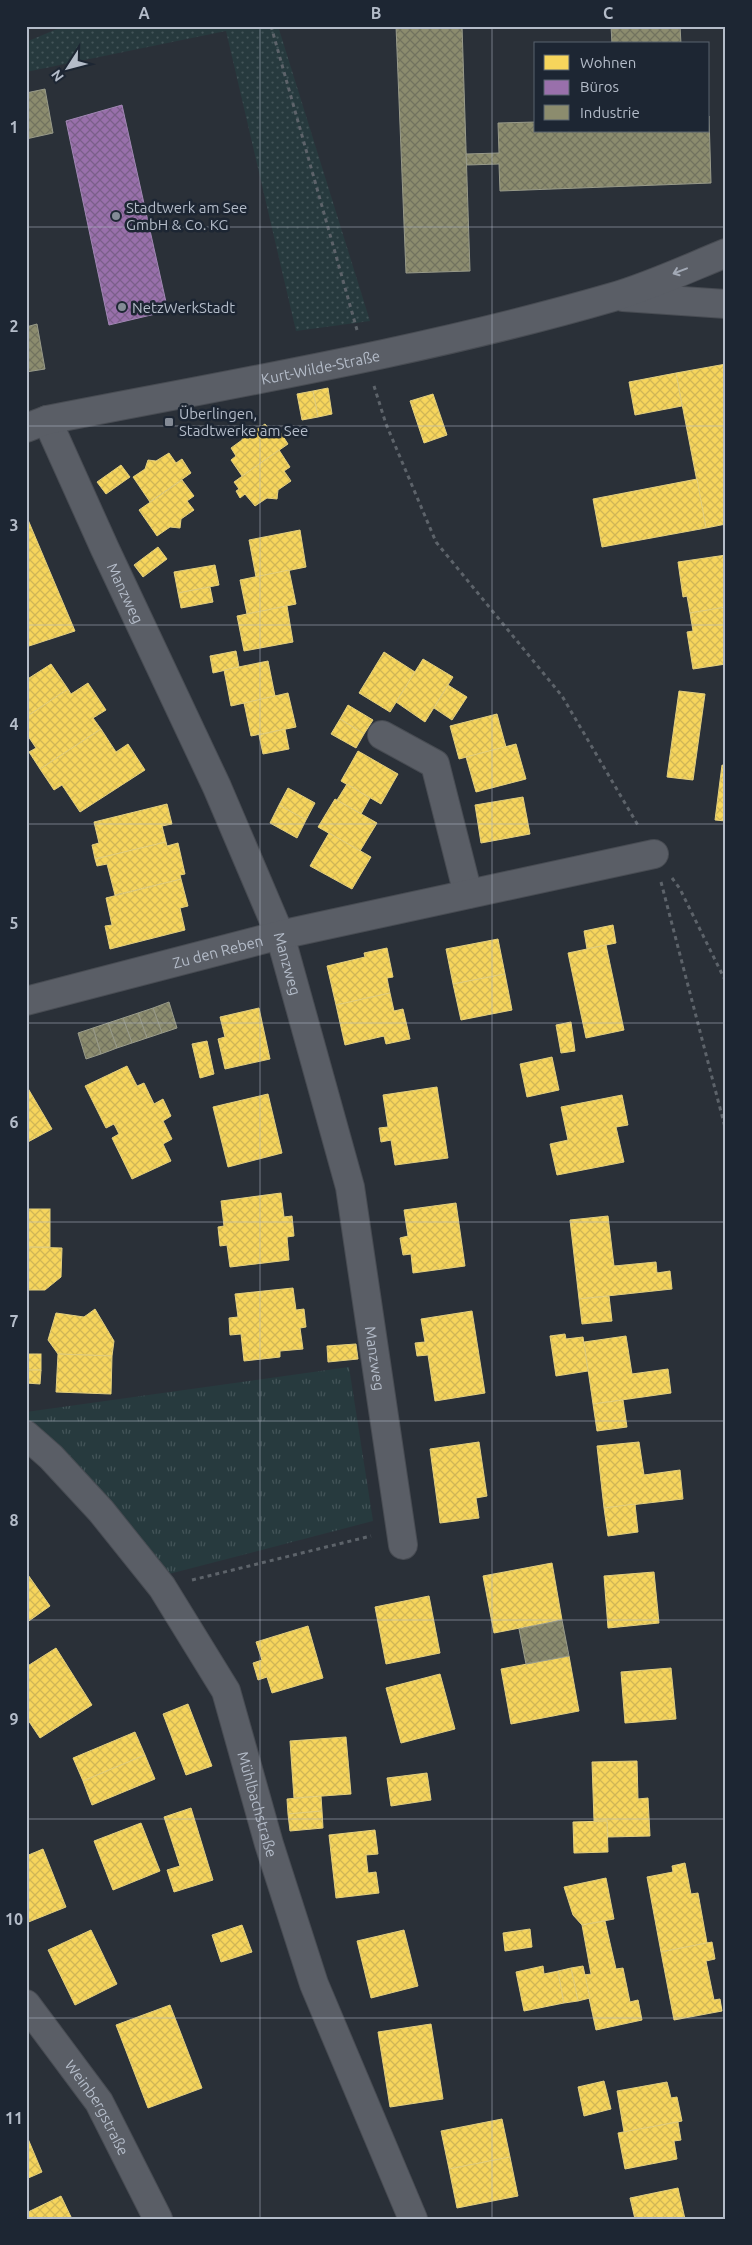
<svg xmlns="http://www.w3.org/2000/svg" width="752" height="2245" font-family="Ubuntu,sans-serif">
  <defs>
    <pattern id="grass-dots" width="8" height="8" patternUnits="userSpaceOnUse" patternTransform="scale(1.25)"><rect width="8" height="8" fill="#273a3e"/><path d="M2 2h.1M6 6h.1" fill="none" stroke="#445559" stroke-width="1.8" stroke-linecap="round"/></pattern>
    <pattern id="park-tufts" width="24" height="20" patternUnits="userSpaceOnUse" patternTransform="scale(1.25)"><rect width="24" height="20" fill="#273a3e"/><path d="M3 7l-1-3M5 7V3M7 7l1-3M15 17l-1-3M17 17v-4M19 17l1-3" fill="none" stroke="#445559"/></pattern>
    <pattern id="homes-cross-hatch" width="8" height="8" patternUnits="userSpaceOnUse" patternTransform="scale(1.25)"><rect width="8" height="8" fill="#f6d55c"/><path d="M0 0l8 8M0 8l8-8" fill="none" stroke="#d0b656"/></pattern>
    <pattern id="offices-cross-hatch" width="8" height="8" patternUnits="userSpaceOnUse" patternTransform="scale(1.25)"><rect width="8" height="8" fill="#9970ab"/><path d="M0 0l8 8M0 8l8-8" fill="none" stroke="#7b5f8a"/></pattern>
    <pattern id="industry-cross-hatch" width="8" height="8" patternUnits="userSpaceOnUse" patternTransform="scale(1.25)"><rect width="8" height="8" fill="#8c8c6e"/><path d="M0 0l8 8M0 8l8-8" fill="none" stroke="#72735f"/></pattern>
  </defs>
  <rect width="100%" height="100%" fill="#2a3038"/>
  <!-- grass -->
  <path fill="url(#grass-dots)" d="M 64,26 L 278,26 L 370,321 L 296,331 L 226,31 L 26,72 L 26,42 Z"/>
  <!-- park -->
  <path fill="url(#park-tufts)" d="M 349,1367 L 373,1521 L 165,1575 L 26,1418 L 26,1412 Z"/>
  <!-- homes -->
  <g fill="url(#homes-cross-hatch)" stroke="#e2ce7d">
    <path d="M 726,364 L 726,524 L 706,528 L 676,373 Z"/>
    <path d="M 676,373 L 682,406 L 635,415 L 629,382 Z"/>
    <path d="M 328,388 L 332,414 L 318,417 L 313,391 Z"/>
    <path d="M 313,391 L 318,417 L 302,420 L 297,394 Z"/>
    <path d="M 433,394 L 447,435 L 424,443 L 410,401 Z"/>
    <path d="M 265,424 L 273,434 L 279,430 L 288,444 L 242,476 L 231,460 L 236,456 L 231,448 L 242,440 L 244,431 L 253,432 Z"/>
    <path d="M 279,450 L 290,467 L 284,471 L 291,481 L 278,490 L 277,499 L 267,498 L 255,506 L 245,494 L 240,498 L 236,491 L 239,489 L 234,482 Z"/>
    <path d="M 169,453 L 176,463 L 182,459 L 191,473 L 150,502 L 133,477 L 145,469 L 148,460 L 156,461 Z"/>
    <path d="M 121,465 L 130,477 L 106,494 L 97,482 Z"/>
    <path d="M 697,479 L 706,528 L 602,547 L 593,499 Z"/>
    <path d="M 182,480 L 194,496 L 187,501 L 194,510 L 181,519 L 180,528 L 170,527 L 157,536 L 139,510 Z"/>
    <path d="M 26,515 L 75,631 L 26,647 Z"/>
    <path d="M 300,530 L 306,567 L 256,577 L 249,540 Z"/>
    <path d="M 158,547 L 167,559 L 143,577 L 134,565 Z"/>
    <path d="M 726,555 L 726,607 L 690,613 L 687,596 L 683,597 L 678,562 Z"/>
    <path d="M 215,565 L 219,585 L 178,593 L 174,572 Z"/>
    <path d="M 289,570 L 296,604 L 247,614 L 240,580 Z"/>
    <path d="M 210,587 L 213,602 L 181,608 L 178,593 Z"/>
    <path d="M 287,606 L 293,642 L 244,651 L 237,616 Z"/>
    <path d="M 726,607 L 726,664 L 693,669 L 687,632 L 693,631 L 690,613 Z"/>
    <path d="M 236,651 L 239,667 L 213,673 L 210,656 Z"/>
    <path d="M 384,652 L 415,672 L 390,712 L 359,693 Z"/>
    <path d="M 423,659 L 453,677 L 425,722 L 396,702 Z"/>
    <path d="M 268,661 L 275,696 L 231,706 L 224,670 Z"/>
    <path d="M 51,664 L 68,689 L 26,717 L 26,680 Z"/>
    <path d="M 88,683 L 106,710 L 93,718 L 101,729 L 40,769 L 29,752 L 36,748 L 26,733 L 26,717 L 68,689 L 71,694 Z"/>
    <path d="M 448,685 L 467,697 L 452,720 L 434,708 Z"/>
    <path d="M 679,691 L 705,694 L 693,780 L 667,777 Z"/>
    <path d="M 288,693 L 296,727 L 251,736 L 244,703 Z"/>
    <path d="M 348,705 L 373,720 L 364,734 L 340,719 Z"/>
    <path d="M 497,714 L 506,747 L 459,759 L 450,726 Z"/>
    <path d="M 340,719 L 364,734 L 356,748 L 331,734 Z"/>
    <path d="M 101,729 L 116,752 L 128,744 L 145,770 L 80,812 L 62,785 L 54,790 L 40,769 Z"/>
    <path d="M 285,729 L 289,749 L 263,754 L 259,735 Z"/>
    <path d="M 516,744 L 526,779 L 476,792 L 466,757 Z"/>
    <path d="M 358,751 L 398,774 L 381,804 L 341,781 Z"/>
    <path d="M 722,765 L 726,766 L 726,821 L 715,820 Z"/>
    <path d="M 347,784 L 370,798 L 361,814 L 337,800 Z"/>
    <path d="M 288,788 L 315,803 L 306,820 L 279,805 Z"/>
    <path d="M 523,797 L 530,834 L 481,843 L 475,805 Z"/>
    <path d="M 335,799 L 377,823 L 360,851 L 318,827 Z"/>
    <path d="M 167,804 L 172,824 L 162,826 L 166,842 L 95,859 L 92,845 L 99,843 L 94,822 Z"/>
    <path d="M 279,805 L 306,820 L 297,838 L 270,823 Z"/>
    <path d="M 329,833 L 371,857 L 352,889 L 310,866 Z"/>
    <path d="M 166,842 L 167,846 L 178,843 L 185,874 L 180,875 L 181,879 L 115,895 L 107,864 L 97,866 L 95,859 Z"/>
    <path d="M 181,879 L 188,906 L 180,908 L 185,930 L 110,949 L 105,926 L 112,925 L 106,898 Z"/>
    <path d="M 613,925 L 616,943 L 587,949 L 584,931 Z"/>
    <path d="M 498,939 L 505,974 L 453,984 L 446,949 Z"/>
    <path d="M 606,945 L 624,1030 L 586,1038 L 568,953 Z"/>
    <path d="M 387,948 L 393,977 L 387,978 L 390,993 L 336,1005 L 327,966 L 365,957 L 364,953 Z"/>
    <path d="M 505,974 L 512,1010 L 461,1020 L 453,984 Z"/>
    <path d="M 390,993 L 394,1011 L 403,1009 L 410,1039 L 386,1044 L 384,1036 L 345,1045 L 336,1005 Z"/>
    <path d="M 259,1008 L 270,1059 L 225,1069 L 218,1039 L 225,1037 L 220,1017 Z"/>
    <path d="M 571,1022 L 575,1051 L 561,1053 L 556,1025 Z"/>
    <path d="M 207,1041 L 214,1074 L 200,1078 L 192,1044 Z"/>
    <path d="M 552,1057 L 559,1090 L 527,1097 L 520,1064 Z"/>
    <path d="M 127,1066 L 137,1086 L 144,1083 L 154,1104 L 163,1099 L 171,1116 L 163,1121 L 172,1139 L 163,1144 L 171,1161 L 132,1179 L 112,1138 L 119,1134 L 114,1124 L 106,1128 L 85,1086 Z"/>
    <path d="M 26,1085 L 52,1129 L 26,1143 Z"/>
    <path d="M 437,1087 L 448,1158 L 395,1165 L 391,1140 L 381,1142 L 379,1128 L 388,1127 L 383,1095 Z"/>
    <path d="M 268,1094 L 282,1153 L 228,1167 L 213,1107 Z"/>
    <path d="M 622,1095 L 628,1125 L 616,1127 L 624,1162 L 557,1175 L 550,1144 L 568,1140 L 561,1107 Z"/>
    <path d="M 281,1193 L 284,1217 L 292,1216 L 294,1236 L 287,1237 L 289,1260 L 230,1267 L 227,1245 L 220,1246 L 218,1227 L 224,1226 L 221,1201 Z"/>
    <path d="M 456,1203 L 465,1266 L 413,1273 L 411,1254 L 403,1255 L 400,1238 L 408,1236 L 404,1210 Z"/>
    <rect x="26" y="1209" width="24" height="38"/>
    <path d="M 608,1216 L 614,1266 L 656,1262 L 657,1273 L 670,1271 L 672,1289 L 579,1299 L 570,1220 Z"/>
    <path d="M 26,1247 L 62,1248 L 61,1277 L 45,1290 L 26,1290 Z"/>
    <path d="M 293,1288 L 296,1310 L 304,1309 L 306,1327 L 300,1328 L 303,1349 L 280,1351 L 280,1357 L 244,1361 L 241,1334 L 230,1335 L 229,1318 L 238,1317 L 235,1294 Z"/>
    <path d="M 609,1296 L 612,1321 L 582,1324 L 579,1299 Z"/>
    <path d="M 95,1309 L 114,1341 L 112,1356 L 58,1354 L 48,1340 L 56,1313 L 84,1317 Z"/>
    <path d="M 472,1311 L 485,1393 L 435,1401 L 428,1355 L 417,1356 L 415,1343 L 425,1342 L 421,1319 Z"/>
    <path d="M 565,1334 L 566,1339 L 583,1337 L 588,1371 L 556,1376 L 550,1336 Z"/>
    <path d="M 626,1336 L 632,1374 L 668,1369 L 671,1393 L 593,1404 L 584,1342 Z"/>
    <path d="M 356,1344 L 358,1359 L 328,1362 L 327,1346 Z"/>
    <rect x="26" y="1354" width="15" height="16"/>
    <path d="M 58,1354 L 112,1356 L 111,1394 L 56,1392 Z"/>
    <path d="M 26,1370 L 41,1370 L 40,1384 L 26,1383 Z"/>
    <path d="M 623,1400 L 627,1427 L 597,1431 L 593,1404 Z"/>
    <path d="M 479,1442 L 487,1496 L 476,1498 L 479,1518 L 440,1523 L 430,1449 Z"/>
    <path d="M 639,1442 L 644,1475 L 680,1470 L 683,1499 L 604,1508 L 597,1446 Z"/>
    <path d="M 635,1504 L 638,1532 L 608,1536 L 604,1508 Z"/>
    <path d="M 552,1563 L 562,1620 L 494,1633 L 483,1576 Z"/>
    <path d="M 26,1572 L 50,1606 L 26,1623 Z"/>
    <path d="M 654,1572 L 659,1623 L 608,1628 L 604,1576 Z"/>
    <path d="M 429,1596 L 440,1653 L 386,1664 L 375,1607 Z"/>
    <path d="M 308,1626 L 323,1678 L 272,1693 L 267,1677 L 258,1680 L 253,1663 L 262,1660 L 256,1642 Z"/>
    <path d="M 56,1648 L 92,1705 L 40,1738 L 26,1717 L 26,1667 Z"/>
    <path d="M 569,1656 L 579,1711 L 511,1724 L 501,1669 Z"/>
    <path d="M 671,1668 L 676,1719 L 625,1723 L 621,1672 Z"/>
    <path d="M 440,1674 L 455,1729 L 401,1743 L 386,1688 Z"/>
    <path d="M 188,1704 L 212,1766 L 186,1775 L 163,1714 Z"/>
    <path d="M 135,1732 L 145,1755 L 83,1781 L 73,1758 Z"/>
    <path d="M 346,1737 L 351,1794 L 294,1798 L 290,1741 Z"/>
    <path d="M 145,1755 L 155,1779 L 92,1805 L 83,1781 Z"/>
    <path d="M 637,1761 L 638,1799 L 648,1798 L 650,1836 L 608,1837 L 607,1821 L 594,1821 L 592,1762 Z"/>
    <path d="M 427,1773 L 431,1800 L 391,1806 L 387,1778 Z"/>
    <path d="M 321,1796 L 322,1811 L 288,1814 L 287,1799 Z"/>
    <path d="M 191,1808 L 213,1880 L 174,1892 L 167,1870 L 180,1866 L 164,1817 Z"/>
    <path d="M 322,1811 L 323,1828 L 290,1831 L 288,1814 Z"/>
    <path d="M 607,1821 L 608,1852 L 574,1853 L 573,1822 Z"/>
    <path d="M 141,1823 L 160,1871 L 113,1890 L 94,1841 Z"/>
    <path d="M 375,1830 L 378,1854 L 366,1855 L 368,1873 L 376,1872 L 379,1893 L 336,1898 L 329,1835 Z"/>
    <path d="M 43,1849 L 66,1907 L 26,1923 L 26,1856 Z"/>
    <path d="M 685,1863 L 691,1894 L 698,1893 L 707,1943 L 661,1952 L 647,1877 L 673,1872 L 672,1866 Z"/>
    <path d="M 606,1878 L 614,1919 L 582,1925 L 573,1915 L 564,1887 Z"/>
    <path d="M 605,1921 L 616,1969 L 623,1968 L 630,2002 L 638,2000 L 642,2020 L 596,2030 L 584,1975 L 591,1974 L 582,1925 Z"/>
    <path d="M 242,1925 L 252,1952 L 221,1962 L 212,1935 Z"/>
    <path d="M 530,1929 L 532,1947 L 505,1951 L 503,1933 Z"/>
    <path d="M 91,1930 L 117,1984 L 75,2005 L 48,1950 Z"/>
    <path d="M 404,1930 L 418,1986 L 371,1998 L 357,1941 Z"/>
    <path d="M 712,1942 L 715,1959 L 706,1961 L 714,2000 L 720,1999 L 722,2011 L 674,2020 L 661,1952 Z"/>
    <path d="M 543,1966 L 544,1974 L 558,1971 L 564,2003 L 524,2011 L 516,1972 Z"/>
    <path d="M 583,1966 L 590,1998 L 578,2001 L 571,1968 Z"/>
    <path d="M 571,1968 L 578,2001 L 564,2003 L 558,1971 Z"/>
    <path d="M 170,2005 L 202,2088 L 148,2108 L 116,2025 Z"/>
    <path d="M 431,2024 L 443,2099 L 390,2107 L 378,2032 Z"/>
    <path d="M 604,2081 L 611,2109 L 584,2116 L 578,2087 Z"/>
    <path d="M 667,2082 L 671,2098 L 677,2097 L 682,2121 L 624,2132 L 617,2091 Z"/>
    <path d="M 502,2119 L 510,2157 L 449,2169 L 441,2131 Z"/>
    <path d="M 678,2122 L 681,2140 L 674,2141 L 677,2159 L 625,2169 L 618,2133 Z"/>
    <path d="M 26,2134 L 42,2172 L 26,2179 Z"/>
    <path d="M 510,2157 L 518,2196 L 457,2208 L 449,2169 Z"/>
    <path d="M 678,2188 L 685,2219 L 635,2219 L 630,2198 Z"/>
    <path d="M 61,2196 L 72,2219 L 26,2219 L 26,2213 Z"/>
  </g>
  <!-- offices -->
  <path fill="url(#offices-cross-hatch)" stroke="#a187b4" d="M 122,105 L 168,311 L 109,325 L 66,121 Z"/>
  <!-- industry -->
  <g fill="url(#industry-cross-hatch)" stroke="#989a89">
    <path d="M 396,26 L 462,26 L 470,271 L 406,273 Z"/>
    <path d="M 611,26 L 680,26 L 681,44 L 612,44 Z"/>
    <path d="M 45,89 L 53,133 L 26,139 L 26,93 Z"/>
    <path d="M 709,116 L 711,183 L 500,191 L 499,164 L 467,165 L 466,154 L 499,153 L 498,123 L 536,122 L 536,131 L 708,131 Z"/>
    <path d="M 37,324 L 45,369 L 26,372 L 26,327 Z"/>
    <path d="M 169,1002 L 177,1028 L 162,1033 L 153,1008 Z"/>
    <path d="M 153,1008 L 162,1033 L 147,1038 L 138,1013 Z"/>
    <path d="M 138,1013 L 147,1038 L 132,1043 L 123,1018 Z"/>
    <path d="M 123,1018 L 132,1043 L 117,1048 L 108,1023 Z"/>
    <path d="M 108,1023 L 117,1048 L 101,1054 L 93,1028 Z"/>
    <path d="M 93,1028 L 101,1054 L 86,1059 L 78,1033 Z"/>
    <path d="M 562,1620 L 569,1656 L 526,1664 L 519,1629 Z"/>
  </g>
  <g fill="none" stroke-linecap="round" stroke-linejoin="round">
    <defs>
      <g id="street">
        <path d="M 623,297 L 726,304"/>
        <path id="s1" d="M 47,420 L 105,549 L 217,787 L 280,935 L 350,1187 L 403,1545"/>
        <path id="s2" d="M 26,428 L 47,420 C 236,383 427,351 613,297 C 651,286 689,268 726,253"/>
        <path d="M 382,735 L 435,764 L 468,894"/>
        <path id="s3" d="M 26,1001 L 280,935 L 654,854"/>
        <path id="s4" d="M 26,1435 L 51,1457 L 101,1511 L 162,1587 L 226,1691 L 269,1844 L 314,1984 L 413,2219"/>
        <path id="s5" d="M 26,2004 L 99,2102 L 158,2219"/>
      </g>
    </defs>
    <!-- street casing -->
    <use href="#street" stroke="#484c53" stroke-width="30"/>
    <!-- path -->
    <g stroke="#5d636a" stroke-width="3" stroke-dasharray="4 4" stroke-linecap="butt">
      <path d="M 271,26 L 357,330"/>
      <path d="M 374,386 L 386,424 L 436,542 L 562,696 L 639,827"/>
      <path d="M 672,878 L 680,889 L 726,982"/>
      <path d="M 661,882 L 726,1131"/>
      <path d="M 192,1580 L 371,1536"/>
    </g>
    <!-- street -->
    <use href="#street" stroke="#5a5e66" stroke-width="28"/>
  </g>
  <!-- one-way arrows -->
  <defs><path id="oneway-shaft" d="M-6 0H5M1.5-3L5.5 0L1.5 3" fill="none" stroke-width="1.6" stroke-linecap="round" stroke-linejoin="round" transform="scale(1.25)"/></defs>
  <use stroke="#a2a9b5" href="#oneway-shaft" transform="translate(680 271) rotate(159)"/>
  <!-- grid -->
  <path fill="none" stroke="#b4bcc9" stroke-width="1" stroke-opacity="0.55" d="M 260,26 L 260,2219M 492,26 L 492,2219M 26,227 L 726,227M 26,426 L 726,426M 26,625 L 726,625M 26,824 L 726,824M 26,1023 L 726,1023M 26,1222 L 726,1222M 26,1421 L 726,1421M 26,1620 L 726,1620M 26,1819 L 726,1819M 26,2018 L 726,2018"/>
  <!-- markers -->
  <g fill="#848b96" stroke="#1d2633" stroke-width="2">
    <circle cx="116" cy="216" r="5"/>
    <circle cx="122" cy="307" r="5"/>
    <rect x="164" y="417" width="10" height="10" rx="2.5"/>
  </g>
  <g text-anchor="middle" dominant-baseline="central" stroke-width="5" stroke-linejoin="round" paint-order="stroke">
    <!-- poi labels -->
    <g font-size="15" fill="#b4bcc9" stroke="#1d2633" text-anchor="start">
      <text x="126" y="207">Stadtwerk am See<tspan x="126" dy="17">GmbH &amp; Co. KG</tspan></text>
      <text x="132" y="307">NetzWerkStadt</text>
      <text x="179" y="413">Überlingen,<tspan x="179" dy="17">Stadtwerke am See</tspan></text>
    </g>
    <!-- street labels -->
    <g font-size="15" fill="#b4bcc9" stroke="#1d2633">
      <text stroke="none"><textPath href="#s2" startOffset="301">Kurt-Wilde-Straße</textPath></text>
      <text stroke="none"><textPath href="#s1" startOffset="190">Manzweg</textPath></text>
      <text stroke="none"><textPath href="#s3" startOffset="198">Zu den Reben</textPath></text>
      <text stroke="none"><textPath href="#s1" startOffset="595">Manzweg</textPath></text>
      <text stroke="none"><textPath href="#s1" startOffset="1000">Manzweg</textPath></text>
      <text stroke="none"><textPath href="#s4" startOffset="444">Mühlbachstraße</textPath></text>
      <text stroke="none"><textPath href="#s5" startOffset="126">Weinbergstraße</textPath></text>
    </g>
  </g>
  <!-- border -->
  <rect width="752" height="2245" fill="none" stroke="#1d2633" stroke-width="55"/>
  <!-- legend -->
  <rect x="534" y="42" width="175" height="90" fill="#1d2633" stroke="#59626f"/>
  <rect x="544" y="55" width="25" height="15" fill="#f6d55c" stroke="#59626f"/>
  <text x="580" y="68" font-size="15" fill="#b4bcc9">Wohnen</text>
  <rect x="544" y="80" width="25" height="15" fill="#9970ab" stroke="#59626f"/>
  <text x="580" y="92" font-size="15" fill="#b4bcc9">Büros</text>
  <rect x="544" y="105" width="25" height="15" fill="#8c8c6e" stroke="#59626f"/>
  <text x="580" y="118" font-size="15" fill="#b4bcc9">Industrie</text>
  <!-- north arrow -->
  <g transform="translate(68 68) rotate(234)" stroke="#1d2633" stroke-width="4" paint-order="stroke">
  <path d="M0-4L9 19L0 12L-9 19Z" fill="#b4bcc9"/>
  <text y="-8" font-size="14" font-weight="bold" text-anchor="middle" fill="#b4bcc9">N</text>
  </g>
  <rect x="28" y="28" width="696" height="2190" fill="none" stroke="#b4bcc9" stroke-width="2"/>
  <g font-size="16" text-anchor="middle" font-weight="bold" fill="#b4bcc9">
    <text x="144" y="19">A</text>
    <text x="376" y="19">B</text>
    <text x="608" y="19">C</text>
    <text x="14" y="133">1</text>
    <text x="14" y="332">2</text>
    <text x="14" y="531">3</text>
    <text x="14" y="730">4</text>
    <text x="14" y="929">5</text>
    <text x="14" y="1128">6</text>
    <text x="14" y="1327">7</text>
    <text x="14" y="1526">8</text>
    <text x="14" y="1725">9</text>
    <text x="14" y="1925">10</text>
    <text x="14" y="2124">11</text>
  </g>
</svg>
